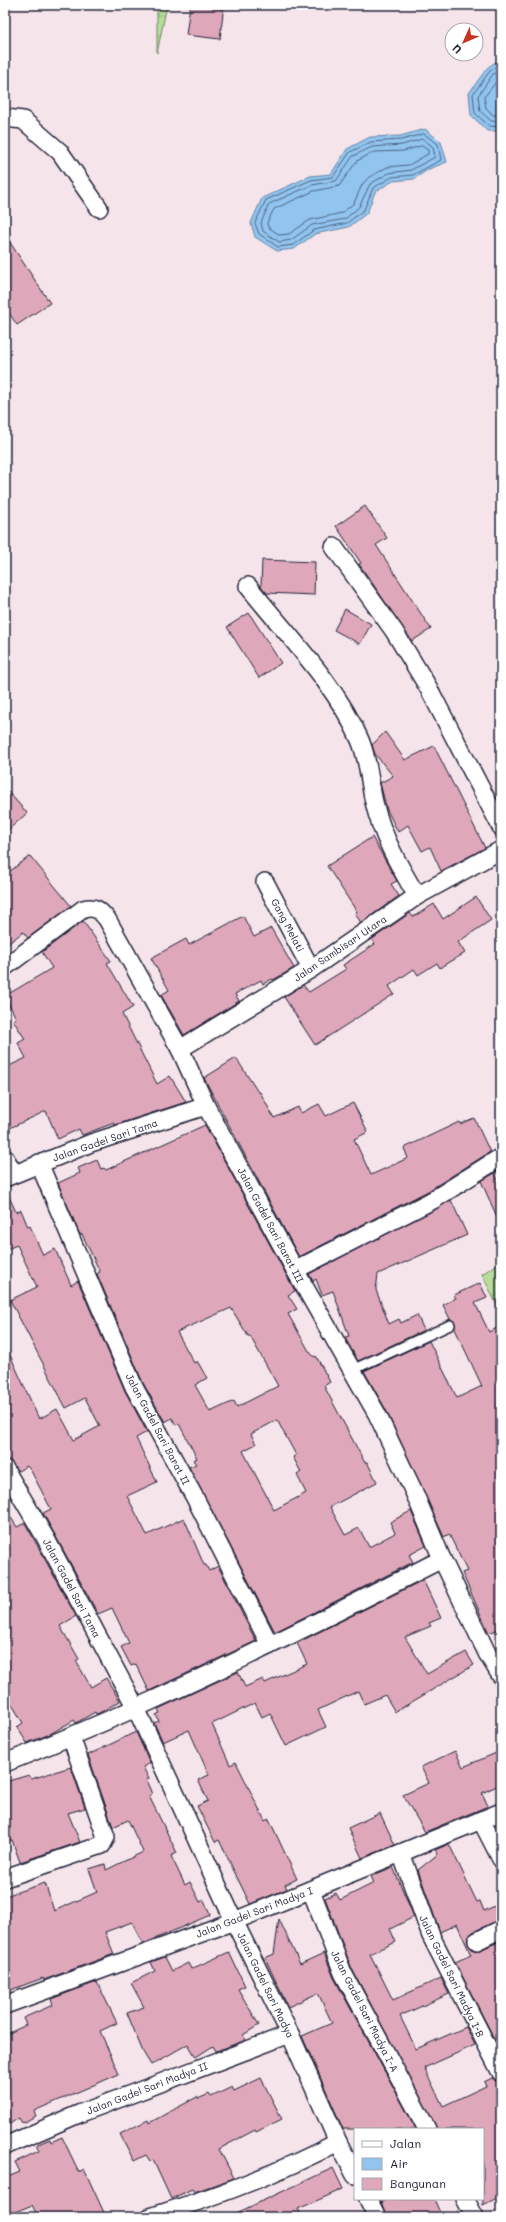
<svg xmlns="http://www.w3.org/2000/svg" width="506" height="2222" font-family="Mali,sans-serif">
  <defs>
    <pattern id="grass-tufts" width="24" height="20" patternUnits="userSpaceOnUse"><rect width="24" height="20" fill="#b8dd98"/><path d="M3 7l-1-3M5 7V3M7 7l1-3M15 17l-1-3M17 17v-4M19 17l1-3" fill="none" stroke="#9ebd84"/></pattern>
  </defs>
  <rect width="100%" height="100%" fill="#f5e5ea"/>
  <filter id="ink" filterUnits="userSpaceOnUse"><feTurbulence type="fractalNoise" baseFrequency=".025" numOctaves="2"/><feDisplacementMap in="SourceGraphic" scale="8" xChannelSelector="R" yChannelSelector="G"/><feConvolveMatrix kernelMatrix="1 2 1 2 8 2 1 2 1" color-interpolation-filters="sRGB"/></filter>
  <g filter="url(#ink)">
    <!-- grass -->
    <g fill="url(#grass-tufts)" stroke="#6d806a">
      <path d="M 157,5 L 167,5 L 157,53 Z"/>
      <path d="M 501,1262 L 501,1314 L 482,1274 Z"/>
    </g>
    <!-- water -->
    <g fill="#91c4ee" stroke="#6583a6">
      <path d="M 501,58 L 501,131 L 487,131 L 471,115 L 469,93 L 487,68 Z"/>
      <path d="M 425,129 L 441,142 L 447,162 L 429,169 L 414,179 L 393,181 L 375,192 L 367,213 L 349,227 L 315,234 L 294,249 L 277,251 L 255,237 L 251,223 L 262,198 L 310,176 L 331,174 L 347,149 L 370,137 L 400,136 Z"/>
    </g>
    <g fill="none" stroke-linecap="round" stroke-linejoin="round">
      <!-- shore -->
      <g stroke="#4e6383" stroke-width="1">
        <path d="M 501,63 L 490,71 L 473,94 L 475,113 L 489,126 L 501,127"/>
        <path d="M 501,69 L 493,74 L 478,96 L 480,111 L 491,121 L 501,122"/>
        <path d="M 501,76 L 484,97 L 486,108 L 493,115 L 501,116"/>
        <path d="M 424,134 L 438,144 L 441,160 L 413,175 L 392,177 L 373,188 L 364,210 L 347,223 L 314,230 L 293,245 L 278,247 L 259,234 L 255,223 L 266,200 L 311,180 L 333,177 L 350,152 L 371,142 L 401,140 Z"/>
        <path d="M 423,139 L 433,147 L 435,157 L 411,170 L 389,173 L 370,184 L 359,207 L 345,219 L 312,225 L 291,240 L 279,242 L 263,231 L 261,223 L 269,204 L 312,185 L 336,181 L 353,156 L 372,147 L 402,145 Z"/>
        <path d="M 422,146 L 428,150 L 428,154 L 409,165 L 387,167 L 367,179 L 362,185 L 354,203 L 342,213 L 310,220 L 289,234 L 280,235 L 268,227 L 267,223 L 274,209 L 314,191 L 339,186 L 357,161 L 374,152 L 403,151 Z"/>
      </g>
    </g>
    <!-- building -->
    <g fill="#dfa7ba" stroke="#22223b" fill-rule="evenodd">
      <path d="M 190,5 L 224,5 L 220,39 L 186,35 Z"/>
      <path d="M 5,235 L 50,303 L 17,325 L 5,307 Z"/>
      <path d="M 365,506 L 387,538 L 376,545 L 431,629 L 412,641 L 359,564 L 361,563 L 336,526 Z"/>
      <path d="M 262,560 L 315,562 L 314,595 L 267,593 L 261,586 Z"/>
      <path d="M 345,609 L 371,624 L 360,644 L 334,630 Z"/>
      <path d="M 249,613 L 281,663 L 259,678 L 227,627 Z"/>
      <path d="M 385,732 L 405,760 L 434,746 L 485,848 L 441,871 L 430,847 L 422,851 L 408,825 L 398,832 L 387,810 L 380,783 L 393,776 L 375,754 L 372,745 Z"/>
      <path d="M 5,788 L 27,813 L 5,833 Z"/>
      <path d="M 372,837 L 397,881 L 391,884 L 399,896 L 361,923 L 355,913 L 357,912 L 327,866 Z"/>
      <path d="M 30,856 L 71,906 L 28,938 L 23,932 L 5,946 L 5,875 Z"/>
      <path d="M 476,897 L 491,920 L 458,942 L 465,953 L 440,968 L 437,963 L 418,975 L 414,969 L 389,986 L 394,994 L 315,1045 L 284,997 L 303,985 L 309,992 L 346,969 L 343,965 L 375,944 L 371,940 L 410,913 L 413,917 L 434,904 L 443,919 Z"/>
      <path d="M 243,916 L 254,937 L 271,928 L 294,968 L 273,980 L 272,979 L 263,984 L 261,980 L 235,994 L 239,1001 L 184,1035 L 161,995 L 169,990 L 151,958 L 186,939 L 189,945 Z"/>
      <path d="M 83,921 L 111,961 L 107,963 L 133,1007 L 122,1014 L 157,1084 L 170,1076 L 186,1102 L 115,1125 L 114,1123 L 82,1135 L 79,1129 L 58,1139 L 46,1111 L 10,1128 L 5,1116 L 5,1068 L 26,1058 L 18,1043 L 25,1039 L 13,1020 L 16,1018 L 5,996 L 52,968 L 42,952 Z"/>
      <path d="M 236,1058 L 258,1092 L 260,1092 L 274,1118 L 298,1107 L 301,1113 L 319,1104 L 326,1116 L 353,1103 L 368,1132 L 354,1139 L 371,1175 L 408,1158 L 404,1148 L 459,1122 L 460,1124 L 474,1118 L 490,1152 L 428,1191 L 299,1257 L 204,1078 Z"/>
      <path d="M 205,1125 L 295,1291 L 288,1295 L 297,1309 L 288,1314 L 309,1351 L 314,1357 L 316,1356 L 330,1382 L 324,1386 L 365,1463 L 367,1462 L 377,1482 L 330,1507 L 345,1535 L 359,1528 L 369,1547 L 395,1533 L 390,1522 L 411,1511 L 426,1546 L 409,1555 L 413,1562 L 275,1632 L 189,1467 L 196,1464 L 193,1460 L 197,1458 L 179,1424 L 176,1425 L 172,1418 L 165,1422 L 143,1383 L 97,1274 L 100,1272 L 82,1234 L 80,1235 L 58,1183 L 80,1173 L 78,1168 L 97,1160 L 101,1169 L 104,1168 L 106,1170 ZM 231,1308 L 248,1336 L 250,1336 L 278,1386 L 237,1407 L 234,1401 L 210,1412 L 195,1385 L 207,1378 L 197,1361 L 194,1363 L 177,1332 ZM 277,1420 L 296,1455 L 293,1457 L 301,1472 L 297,1475 L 306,1493 L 274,1510 L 243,1451 L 256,1444 L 251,1434 Z"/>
      <path d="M 495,1173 L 501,1187 L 501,1226 L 481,1181 Z"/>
      <path d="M 5,1188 L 16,1212 L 21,1210 L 28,1227 L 30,1226 L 43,1255 L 55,1249 L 71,1285 L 78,1281 L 125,1391 L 147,1432 L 136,1438 L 157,1482 L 127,1496 L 147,1535 L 184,1518 L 204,1565 L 206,1565 L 209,1571 L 218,1566 L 256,1641 L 149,1691 L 136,1664 L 131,1666 L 121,1647 L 129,1643 L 112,1608 L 98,1614 L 43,1513 L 51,1509 L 31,1471 L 27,1466 L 18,1471 L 10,1461 L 5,1459 L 5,1344 L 39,1419 L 57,1409 L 74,1440 L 100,1426 L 85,1398 L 66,1408 L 10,1300 L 37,1287 L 17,1245 L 5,1250 Z"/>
      <path d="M 451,1200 L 467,1235 L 378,1274 L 376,1290 L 389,1324 L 399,1319 L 401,1323 L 417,1315 L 424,1330 L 358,1361 L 346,1340 L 345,1337 L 349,1336 L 333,1291 L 322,1295 L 316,1279 L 313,1281 L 309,1274 Z"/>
      <path d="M 480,1283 L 487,1298 L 475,1303 L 489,1332 L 501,1326 L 501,1628 L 489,1633 L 462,1573 L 467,1571 L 449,1534 L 444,1537 L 386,1410 L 364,1371 L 429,1341 L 457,1398 L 482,1386 L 455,1329 L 455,1322 L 450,1319 L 443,1305 L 456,1298 L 454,1295 Z"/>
      <path d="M 5,1508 L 17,1527 L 25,1523 L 76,1616 L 60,1626 L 79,1659 L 76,1661 L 91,1687 L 106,1678 L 120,1701 L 99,1713 L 96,1714 L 95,1712 L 76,1723 L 74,1720 L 50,1734 L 27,1743 L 17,1727 L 23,1723 L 5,1693 Z"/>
      <path d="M 423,1580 L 441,1618 L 429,1623 L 431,1626 L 405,1637 L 427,1674 L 466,1652 L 474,1665 L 395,1712 L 385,1695 L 364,1704 L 358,1691 L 318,1710 L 326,1727 L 286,1746 L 270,1713 L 262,1717 L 255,1703 L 212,1724 L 230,1765 L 236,1762 L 265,1821 L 269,1819 L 297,1879 L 285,1885 L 287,1889 L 250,1904 L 219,1840 L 215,1842 L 197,1806 L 208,1801 L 198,1780 L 209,1775 L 189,1730 L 163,1742 L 154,1723 L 159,1721 L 156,1715 L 160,1713 L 158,1709 L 238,1672 L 245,1687 L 263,1679 L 265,1683 L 307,1664 L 297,1643 Z"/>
      <path d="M 136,1732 L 150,1763 L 143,1767 L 149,1779 L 146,1780 L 152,1794 L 149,1796 L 177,1853 L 171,1856 L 185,1885 L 190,1882 L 200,1902 L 204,1900 L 210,1915 L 143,1944 L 132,1922 L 105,1932 L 114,1954 L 44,1980 L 43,1978 L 5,1992 L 5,1896 L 45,1883 L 54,1911 L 97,1892 L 89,1869 L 105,1864 L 106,1870 L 143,1852 L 128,1820 L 113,1827 L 88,1755 Z"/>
      <path d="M 455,1751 L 463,1767 L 501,1751 L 501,1784 L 482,1793 L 488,1806 L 425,1832 L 403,1795 L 429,1783 L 421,1767 Z"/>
      <path d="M 71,1767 L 85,1808 L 68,1813 L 80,1842 L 20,1862 L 12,1840 L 5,1842 L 5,1782 L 29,1775 L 31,1779 Z"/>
      <path d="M 380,1813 L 395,1845 L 362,1858 L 348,1828 Z"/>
      <path d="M 449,1844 L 477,1902 L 480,1901 L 484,1911 L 501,1903 L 501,1919 L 473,1932 L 467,1941 L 471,1949 L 477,1951 L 501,1941 L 501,2039 L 496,2042 L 455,1962 L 471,1955 L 457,1924 L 440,1932 L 418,1870 L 438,1854 L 435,1850 Z"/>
      <path d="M 393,1867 L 414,1917 L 390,1929 L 396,1942 L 370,1954 L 393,2000 L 441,1978 L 449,1994 L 400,2016 L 416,2049 L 466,2027 L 475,2045 L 424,2068 L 443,2106 L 486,2086 L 484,2082 L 492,2078 L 501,2083 L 501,2196 L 483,2205 L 483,2129 L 437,2129 L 352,1969 L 325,1898 L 336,1893 L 340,1900 L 374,1883 L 371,1876 Z"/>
      <path d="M 279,1919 L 300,1964 L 324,1953 L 334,1978 L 416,2129 L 343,2129 L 302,2036 L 332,2023 L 318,1993 L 288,2007 L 265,1958 L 274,1954 Z"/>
      <path d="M 229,1952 L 245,1986 L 238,1989 L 259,2025 L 243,2035 L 246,2040 L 216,2051 L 213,2046 L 196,2057 L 188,2044 L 151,2065 L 143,2052 L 127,2013 L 144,2007 L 131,1983 L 155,1971 L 151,1962 L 165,1957 L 172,1971 L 188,1963 L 191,1969 Z"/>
      <path d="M 97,1982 L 117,2023 L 100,2031 L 119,2074 L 34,2111 L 36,2116 L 22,2123 L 19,2118 L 5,2127 L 5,2035 L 26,2025 L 23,2018 L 53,2005 L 51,1999 Z"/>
      <path d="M 261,2078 L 282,2119 L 256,2132 L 255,2130 L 219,2149 L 234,2178 L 194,2192 L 192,2189 L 171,2199 L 153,2160 L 150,2161 L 146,2155 L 134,2161 L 120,2134 L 148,2120 L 149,2123 L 197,2097 L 198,2099 L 209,2094 L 211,2097 L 232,2087 L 234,2091 Z"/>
      <path d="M 62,2137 L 79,2172 L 84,2169 L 106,2217 L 38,2217 L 32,2205 L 5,2216 L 5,2178 L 20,2172 L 15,2162 L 39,2151 L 36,2145 L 50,2139 L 51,2142 Z"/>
      <path d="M 333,2168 L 343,2189 L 298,2209 L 302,2217 L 228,2217 Z"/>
      <path d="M 387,2199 L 434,2199 L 442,2217 L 387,2217 L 381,2202 Z"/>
    </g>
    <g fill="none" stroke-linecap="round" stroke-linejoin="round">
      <defs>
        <path id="lane" d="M 352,1370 L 450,1325"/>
        <g id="street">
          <path d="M 5,118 L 23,120 L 60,152 L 99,208"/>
          <path d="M 334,547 L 394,631 L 428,687 L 501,827"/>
          <path d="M 248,586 C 286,634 336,684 360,740 C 369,761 369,781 374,802 C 382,836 399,866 417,896"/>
          <path d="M 265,882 L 311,969"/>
          <path d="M 5,967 L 83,909 C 96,906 99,910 107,919 L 180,1049 L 206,1106 L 295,1270 L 377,1414 L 414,1492 L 442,1559 L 487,1653 L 501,1676"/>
          <path d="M 180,1049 L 311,969 L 417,896 L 501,850"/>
          <path d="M 5,1158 L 14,1173"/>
          <path d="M 39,1163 L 134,1387 L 195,1498 L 270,1645"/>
          <path d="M 5,1178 L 91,1143 L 206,1106"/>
          <path d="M 295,1270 L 433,1200 L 501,1157"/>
          <path d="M 5,1469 L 45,1537 L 136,1708 L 234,1921 L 290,2034 L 338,2142 L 355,2175"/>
          <path d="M 5,1763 C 155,1704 299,1632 442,1559"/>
          <path d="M 481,1820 L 501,1859"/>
          <path d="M 401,1853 L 431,1936 L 501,2073"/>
          <path d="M 5,1878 L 102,1845 L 106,1837 L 71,1737"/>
          <path d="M 311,1890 L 343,1973 L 427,2129"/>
          <path d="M 477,1941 L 501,1929"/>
          <path d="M 5,2005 L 234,1921 L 501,1812"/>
          <path d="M 5,2146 L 81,2113 L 290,2034"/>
          <path d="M 368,2199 L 377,2217"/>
          <path d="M 465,2199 L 475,2217"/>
          <path d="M 150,2217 C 215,2197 278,2174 338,2142"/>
        </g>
      </defs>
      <!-- lane casing -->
      <use href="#lane" stroke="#22223b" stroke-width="12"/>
      <!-- street casing -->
      <use href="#street" stroke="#22223b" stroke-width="20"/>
      <!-- lane -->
      <use href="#lane" stroke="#fff" stroke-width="9"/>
      <!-- street -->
      <use href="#street" stroke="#fff" stroke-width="17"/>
    </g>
  </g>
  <g text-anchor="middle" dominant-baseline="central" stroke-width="3" stroke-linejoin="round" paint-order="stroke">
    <!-- street labels -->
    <g font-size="10" fill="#22223b" stroke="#fff">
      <text transform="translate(288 925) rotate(62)">Gang Melati</text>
      <text transform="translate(340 948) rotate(-34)">Jalan Sambisari Utara</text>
      <text transform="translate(105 1140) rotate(-19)">Jalan Gadel Sari Tama</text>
      <text transform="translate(271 1225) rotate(62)">Jalan Gadel Sari Barat III</text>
      <text transform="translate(158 1429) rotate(62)">Jalan Gadel Sari Barat II</text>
      <text transform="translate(72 1588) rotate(62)">Jalan Gadel Sari Tama</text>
      <text transform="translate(254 1912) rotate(-21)">Jalan Gadel Sari Madya I</text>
      <text transform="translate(452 1976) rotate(64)">Jalan Gadel Sari Madya I-B</text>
      <text transform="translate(266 1985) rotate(64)">Jalan Gadel Sari Madya</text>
      <text transform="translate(365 2011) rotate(63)">Jalan Gadel Sari Madya I-A</text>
      <text transform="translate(147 2088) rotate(-21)">Jalan Gadel Sari Madya II</text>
    </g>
  </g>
  <!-- margin -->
  <rect width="506" height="2222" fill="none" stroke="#fff" stroke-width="20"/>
  <rect x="10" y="10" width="486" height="2202" fill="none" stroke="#22223b" stroke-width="1.5" filter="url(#ink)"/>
  <!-- legend -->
  <rect x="354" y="2128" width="130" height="72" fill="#ffffff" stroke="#a7a7b1"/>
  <rect x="362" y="2141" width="20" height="6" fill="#ffffff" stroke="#a7a7b1"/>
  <text x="390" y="2148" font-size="12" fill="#22223b">Jalan</text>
  <rect x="362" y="2158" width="20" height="12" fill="#91c4ee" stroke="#a7a7b1"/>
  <text x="390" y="2168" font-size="12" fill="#22223b">Air</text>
  <rect x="362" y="2178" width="20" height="12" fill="#dfa7ba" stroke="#a7a7b1"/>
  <text x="390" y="2188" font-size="12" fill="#22223b">Bangunan</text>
  <!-- north arrow -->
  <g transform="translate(464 42) rotate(225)"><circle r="19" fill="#ffffff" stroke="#a7a7b1"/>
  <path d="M0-3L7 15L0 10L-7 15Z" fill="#c8321e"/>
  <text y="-6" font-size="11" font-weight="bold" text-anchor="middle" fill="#22223b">U</text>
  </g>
</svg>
